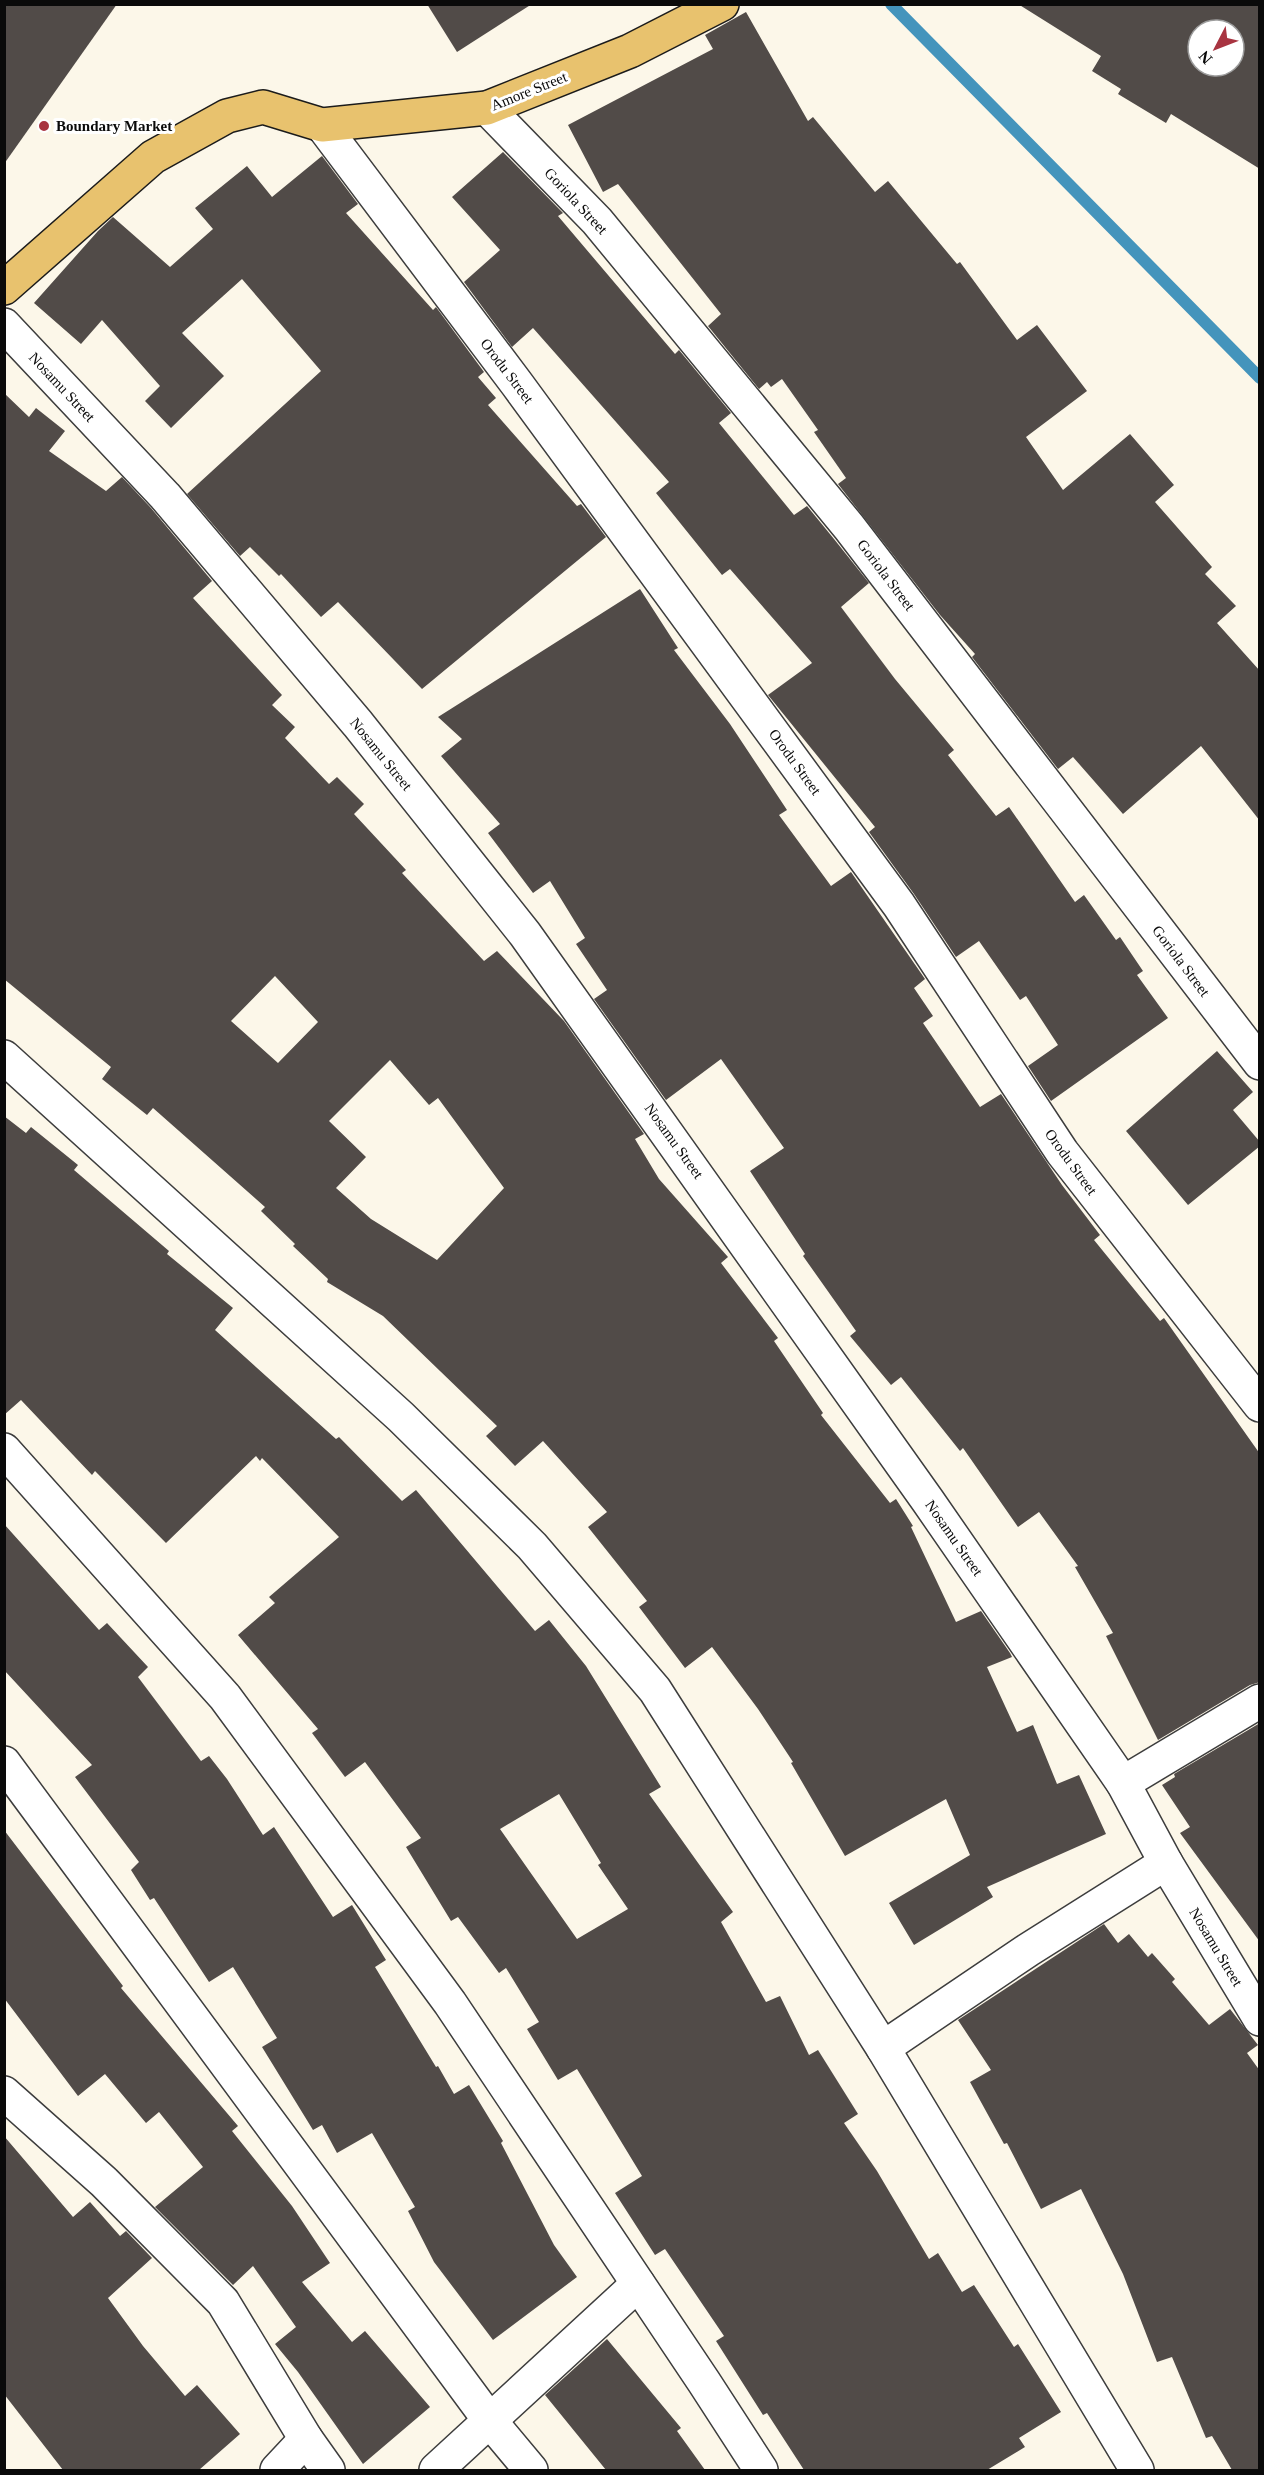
<svg xmlns="http://www.w3.org/2000/svg" width="1264" height="2475" font-family="'Times New Roman',serif">
  <rect width="100%" height="100%" fill="#fcf7e9"/>
  <g fill="none" stroke-linecap="round" stroke-linejoin="round">
    <!-- stream -->
    <path stroke="#4494bc" stroke-width="12" d="M 891,4 L 1260,378"/>
  </g>
  <!-- building -->
  <g fill="#514b48" fill-rule="evenodd">
    <path d="M 4,4 L 117,4 L 4,164 Z"/>
    <path d="M 427,4 L 532,4 L 457,52 Z"/>
    <path d="M 1018,4 L 1260,4 L 1260,169 L 1171,114 L 1166,123 L 1118,94 L 1121,89 L 1092,71 L 1101,56 ZM 1198,30 L 1234,30 L 1234,66 L 1198,66 Z"/>
    <path d="M 746,12 L 808,121 L 813,117 L 875,192 L 888,181 L 957,264 L 960,262 L 1017,340 L 1037,325 L 1087,391 L 1026,437 L 1063,490 L 1130,434 L 1174,485 L 1155,502 L 1212,567 L 1205,574 L 1236,606 L 1217,623 L 1260,671 L 1260,821 L 1201,746 L 1123,814 L 1073,757 L 1058,769 L 972,657 L 975,654 L 940,615 L 838,484 L 846,478 L 814,432 L 818,430 L 782,379 L 771,387 L 767,382 L 759,389 L 708,326 L 721,314 L 618,184 L 603,192 L 568,125 L 713,49 L 705,35 Z"/>
    <path d="M 503,152 L 563,213 L 558,216 L 675,354 L 679,350 L 731,413 L 719,423 L 794,515 L 807,506 L 834,539 L 869,583 L 841,607 L 895,679 L 954,750 L 948,755 L 996,816 L 1009,807 L 1075,902 L 1084,895 L 1116,940 L 1120,937 L 1143,971 L 1137,975 L 1168,1018 L 1051,1101 L 1028,1066 L 1058,1045 L 1026,996 L 1020,1000 L 979,941 L 956,957 L 914,894 L 869,832 L 875,827 L 768,695 L 812,663 L 730,569 L 722,575 L 656,493 L 669,482 L 533,328 L 512,347 L 464,282 L 500,250 L 452,197 Z"/>
    <path d="M 322,156 L 358,204 L 346,213 L 433,310 L 436,307 L 484,372 L 478,377 L 496,398 L 488,405 L 577,506 L 581,504 L 606,537 L 422,689 L 338,602 L 321,617 L 281,574 L 279,576 L 250,547 L 240,556 L 187,494 L 321,371 L 242,279 L 182,333 L 224,376 L 171,428 L 145,401 L 160,386 L 102,320 L 81,344 L 34,303 L 98,231 L 113,217 L 170,267 L 213,229 L 195,208 L 247,166 L 272,197 Z"/>
    <path d="M 4,393 L 29,417 L 36,408 L 65,431 L 49,451 L 106,491 L 122,477 L 151,508 L 212,581 L 193,598 L 282,695 L 272,705 L 295,727 L 285,738 L 329,784 L 337,777 L 364,804 L 354,814 L 406,870 L 402,873 L 484,961 L 497,951 L 564,1021 L 644,1134 L 635,1139 L 659,1179 L 728,1257 L 721,1263 L 778,1338 L 774,1341 L 823,1413 L 821,1415 L 890,1503 L 896,1499 L 913,1526 L 911,1527 L 956,1622 L 981,1611 L 1010,1653 L 1012,1657 L 987,1667 L 1017,1732 L 1033,1725 L 1057,1784 L 1079,1775 L 1106,1834 L 987,1887 L 993,1897 L 914,1945 L 889,1903 L 970,1855 L 946,1799 L 845,1856 L 791,1763 L 793,1762 L 758,1709 L 712,1647 L 685,1668 L 639,1607 L 647,1601 L 588,1527 L 607,1512 L 543,1441 L 515,1466 L 486,1436 L 497,1426 L 383,1316 L 327,1282 L 328,1279 L 293,1246 L 295,1244 L 261,1211 L 265,1207 L 153,1108 L 147,1115 L 102,1079 L 111,1067 L 4,979 ZM 275,976 L 318,1022 L 278,1063 L 231,1021 ZM 390,1060 L 429,1105 L 438,1098 L 504,1188 L 437,1260 L 371,1219 L 336,1188 L 366,1157 L 329,1121 Z"/>
    <path d="M 640,589 L 678,648 L 674,650 L 730,724 L 787,810 L 779,815 L 831,886 L 851,872 L 925,979 L 914,988 L 933,1016 L 923,1023 L 980,1107 L 1001,1094 L 1062,1185 L 1100,1235 L 1094,1240 L 1160,1321 L 1164,1318 L 1260,1454 L 1260,1682 L 1250,1685 L 1158,1740 L 1106,1636 L 1113,1633 L 1075,1567 L 1078,1566 L 1039,1512 L 1018,1527 L 963,1448 L 960,1451 L 901,1377 L 891,1385 L 850,1336 L 856,1331 L 803,1256 L 805,1254 L 750,1171 L 784,1148 L 721,1059 L 666,1100 L 594,999 L 607,990 L 576,944 L 585,938 L 550,881 L 533,893 L 488,833 L 500,824 L 441,756 L 462,739 L 438,717 Z"/>
    <path d="M 1217,1051 L 1253,1092 L 1233,1110 L 1260,1142 L 1260,1146 L 1188,1205 L 1126,1131 Z"/>
    <path d="M 4,1116 L 26,1133 L 31,1127 L 78,1165 L 74,1170 L 169,1251 L 167,1254 L 233,1308 L 215,1330 L 336,1439 L 339,1437 L 402,1501 L 416,1490 L 535,1631 L 549,1620 L 586,1666 L 661,1787 L 649,1794 L 733,1912 L 721,1922 L 766,2002 L 780,1996 L 809,2055 L 818,2050 L 858,2114 L 844,2123 L 877,2171 L 929,2259 L 938,2253 L 962,2292 L 974,2285 L 1014,2347 L 1018,2344 L 1061,2412 L 1019,2438 L 1025,2447 L 987,2470 L 804,2470 L 767,2413 L 763,2415 L 716,2341 L 724,2336 L 665,2249 L 655,2255 L 615,2193 L 642,2176 L 577,2069 L 558,2080 L 527,2029 L 539,2022 L 506,1968 L 499,1973 L 458,1917 L 451,1921 L 406,1847 L 421,1838 L 365,1762 L 345,1777 L 312,1733 L 318,1729 L 238,1635 L 275,1603 L 269,1597 L 339,1537 L 262,1458 L 260,1461 L 256,1456 L 166,1543 L 95,1471 L 92,1475 L 21,1400 L 4,1415 ZM 559,1794 L 601,1863 L 598,1865 L 628,1909 L 577,1939 L 500,1829 Z"/>
    <path d="M 4,1524 L 99,1630 L 107,1623 L 148,1667 L 138,1677 L 201,1761 L 209,1756 L 227,1779 L 263,1835 L 274,1827 L 333,1917 L 352,1905 L 386,1960 L 375,1967 L 436,2067 L 438,2066 L 454,2094 L 469,2085 L 503,2141 L 501,2143 L 554,2245 L 577,2277 L 493,2340 L 434,2262 L 408,2211 L 415,2207 L 372,2133 L 337,2153 L 322,2125 L 313,2130 L 262,2047 L 277,2038 L 233,1967 L 209,1982 L 154,1898 L 150,1900 L 131,1870 L 139,1862 L 75,1777 L 92,1765 L 4,1670 Z"/>
    <path d="M 1260,1723 L 1260,1942 L 1180,1833 L 1190,1827 L 1162,1785 L 1175,1777 L 1174,1774 Z"/>
    <path d="M 4,1830 L 123,1986 L 121,1988 L 238,2126 L 232,2131 L 292,2206 L 330,2263 L 302,2282 L 352,2342 L 365,2331 L 430,2407 L 363,2464 L 298,2372 L 275,2344 L 296,2327 L 253,2266 L 233,2285 L 155,2207 L 203,2167 L 159,2112 L 146,2123 L 105,2074 L 78,2096 L 4,1998 Z"/>
    <path d="M 1104,1924 L 1118,1943 L 1129,1934 L 1148,1957 L 1152,1953 L 1175,1979 L 1172,1982 L 1209,2025 L 1230,2009 L 1258,2045 L 1247,2053 L 1260,2071 L 1260,2470 L 1232,2470 L 1212,2436 L 1206,2438 L 1172,2357 L 1157,2362 L 1123,2274 L 1081,2189 L 1041,2209 L 1007,2143 L 1004,2144 L 970,2082 L 991,2070 L 958,2020 Z"/>
    <path d="M 4,2136 L 73,2217 L 90,2202 L 120,2236 L 126,2231 L 152,2258 L 108,2298 L 143,2346 L 185,2396 L 197,2385 L 240,2434 L 199,2470 L 63,2470 L 4,2394 Z"/>
    <path d="M 607,2339 L 681,2428 L 677,2431 L 705,2470 L 606,2470 L 545,2395 Z"/>
  </g>
  <g fill="none" stroke-linecap="round" stroke-linejoin="round">
    <defs>
      <g id="minor">
        <path d="M 487,108 L 597,221 L 849,527 L 1260,1063"/>
        <path d="M 322,125 L 517,384 L 899,905 L 1062,1152 L 1260,1405"/>
        <path d="M 4,325 L 165,496 L 358,724 L 525,934 L 928,1501 L 1123,1783 L 1166,1863 L 1260,2019"/>
        <path d="M 4,1057 L 401,1417 L 532,1546 L 655,1690 L 883,2048 L 1137,2470"/>
        <path d="M 4,1450 L 225,1697 L 450,2003 L 704,2382 L 761,2470"/>
        <path d="M 4,1763 L 490,2421 L 531,2470"/>
        <path d="M 1123,1783 L 1260,1701"/>
        <path d="M 883,2048 L 1028,1950 L 1166,1863"/>
        <path d="M 4,2093 L 104,2182 L 223,2302 L 306,2439 L 328,2470"/>
        <path d="M 277,2470 L 306,2439"/>
        <path d="M 436,2470 L 638,2284"/>
      </g>
      <path id="major" d="M 4,288 L 153,157 L 227,116 L 263,107 L 322,125 L 487,108 L 630,51 L 722,4"/>
    </defs>
    <!-- minor casing -->
    <use href="#minor" stroke="#3d3d3d" stroke-width="36"/>
    <!-- major casing -->
    <use href="#major" stroke="#1b1b1b" stroke-width="36"/>
    <!-- minor -->
    <use href="#minor" stroke="#fff" stroke-width="33"/>
    <!-- major -->
    <use href="#major" stroke="#e8c26e" stroke-width="33"/>
  </g>
  <!-- markers -->
  <circle fill="#a83441" stroke="#fff" stroke-width="2" cx="44" cy="126" r="6"/>
  <g text-anchor="middle" dominant-baseline="central" stroke-width="6" stroke-linejoin="round" paint-order="stroke">
    <!-- street labels -->
    <g font-size="15" fill="#0a0a0a" stroke="#fff">
      <text transform="translate(529 91) rotate(-22)">Amore Street</text>
      <text transform="translate(576 201) rotate(47)">Goriola Street</text>
      <text transform="translate(507 371) rotate(53)">Orodu Street</text>
      <text transform="translate(62 387) rotate(47)">Nosamu Street</text>
      <text transform="translate(886 575) rotate(53)">Goriola Street</text>
      <text transform="translate(381 754) rotate(51)">Nosamu Street</text>
      <text transform="translate(795 762) rotate(54)">Orodu Street</text>
      <text transform="translate(1181 961) rotate(53)">Goriola Street</text>
      <text transform="translate(674 1141) rotate(54)">Nosamu Street</text>
      <text transform="translate(1071 1162) rotate(54)">Orodu Street</text>
      <text transform="translate(954 1538) rotate(55)">Nosamu Street</text>
      <text transform="translate(1216 1947) rotate(59)">Nosamu Street</text>
    </g>
    <!-- poi labels -->
    <g font-size="15" font-weight="bold" fill="#0a0a0a" stroke="#fff" text-anchor="start">
      <text x="56" y="126">Boundary Market</text>
    </g>
  </g>
  <!-- border -->
  <rect width="1264" height="2475" fill="none" stroke="#0a0a0a" stroke-width="12"/>
  <!-- north arrow -->
  <g transform="translate(1216 48) rotate(228)"><circle r="28" fill="#ffffff" stroke="#9d9d9d" stroke-width="1.5"/>
  <path d="M0-4.5L10 22L0 15L-10 22Z" fill="#a83441"/>
  <text y="-9" font-size="16" font-weight="bold" text-anchor="middle" fill="#0a0a0a">N</text>
  </g>
</svg>
